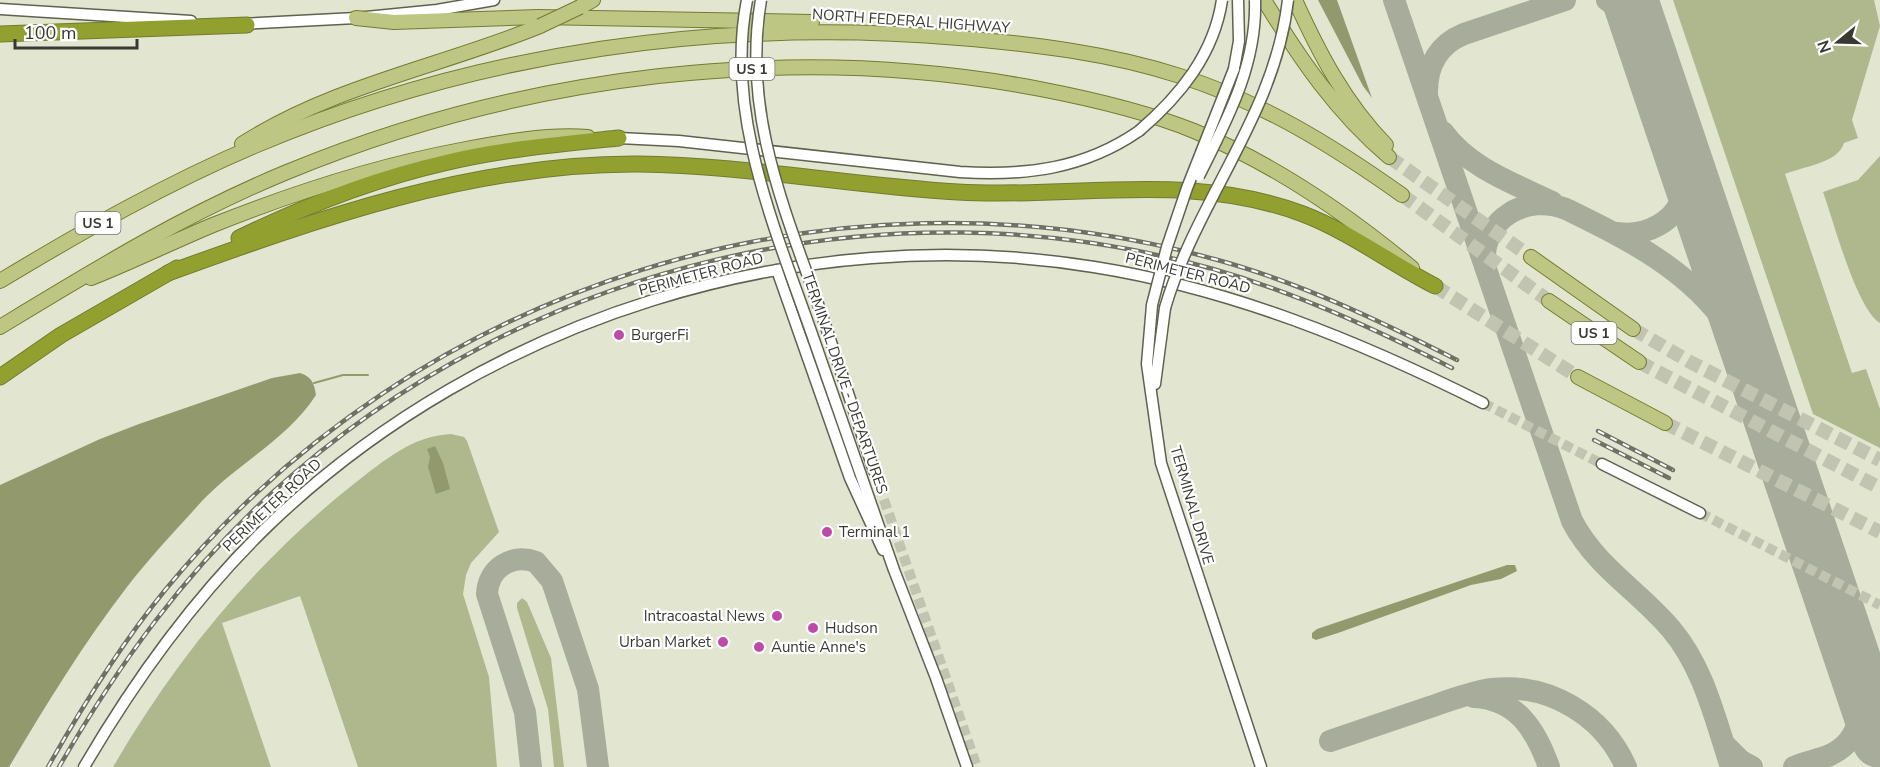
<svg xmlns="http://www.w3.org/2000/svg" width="1880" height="767" font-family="'Nunito Sans',sans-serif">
  <rect width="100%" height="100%" fill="#e2e6d0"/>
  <!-- green -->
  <g fill="#afb78d">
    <path d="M 1673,0 L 1874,0 L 1880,26 L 1852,120 L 1858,138 L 1844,143 C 1838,163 1805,166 1785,174 L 1852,373 L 1866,369 L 1880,409 L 1880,448 L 1813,414 Z"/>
    <path d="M 1880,156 L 1880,323 C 1856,308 1834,222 1823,192 L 1858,180 Z"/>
    <path d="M 451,434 L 464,437 L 467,441 L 499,532 L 471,563 L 466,575 L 463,594 L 489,677 L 497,767 L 358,767 L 300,596 L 222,623 L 271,767 L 113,767 C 176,658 256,561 355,483 C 385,460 412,436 451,434 Z"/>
    <path d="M 522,598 L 527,602 L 551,658 L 564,767 L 554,767 L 548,709 L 517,608 L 517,603 Z"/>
  </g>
  <!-- water -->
  <g fill="#929a6d">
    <path d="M 1318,0 L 1337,0 L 1372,98 L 1363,86 Z"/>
    <path d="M 300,373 C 312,377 314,383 316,395 C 288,439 238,463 202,501 C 177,529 150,557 127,587 C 83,644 46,705 9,767 L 0,767 L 0,485 L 100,439 L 139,424 L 272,378 Z"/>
    <path d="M 435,446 L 443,463 L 450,489 L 436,494 L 428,467 L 430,457 L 427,449 Z"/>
    <path d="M 1507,565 L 1515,565 L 1517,571 L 1501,579 L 1471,585 L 1338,633 L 1316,640 L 1312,638 L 1312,633 L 1317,629 Z"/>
  </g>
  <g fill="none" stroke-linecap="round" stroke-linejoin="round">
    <!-- stream -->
    <path stroke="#929a6d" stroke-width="2" d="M 314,383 L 343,375 L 368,375"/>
    <!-- taxiway -->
    <g stroke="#a8ac9a" stroke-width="22">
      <path d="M 1394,0 L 1572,521 C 1597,568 1638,590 1671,629 C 1704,668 1715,719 1731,767"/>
      <path d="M 1607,0 L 1630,17 L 1645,44"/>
      <path d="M 1427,92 C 1427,65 1439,44 1464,34 L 1565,0"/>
      <path d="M 1443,132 C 1469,168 1513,183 1552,202"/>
      <path d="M 1617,233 C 1645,237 1677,222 1684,192 C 1687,179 1684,166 1682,153"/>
      <path d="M 1485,262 C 1482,218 1528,193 1566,209 C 1629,240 1689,269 1730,329 C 1743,349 1753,372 1763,394"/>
      <path d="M 1474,697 C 1517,699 1536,730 1549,767"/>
      <path d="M 1330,741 C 1363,730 1397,718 1430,707 C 1450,700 1471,692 1492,689 C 1549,683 1603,715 1626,767"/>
      <path d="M 1725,745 L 1741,761 L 1752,767"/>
      <path d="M 531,767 L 525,712 L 487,594 C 488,568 512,553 536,562 L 552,581 L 588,689 L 598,767"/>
      <path d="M 1794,767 C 1805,762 1818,760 1830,755 C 1865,739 1863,702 1856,669"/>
    </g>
    <!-- runway -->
    <path stroke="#a8ac9a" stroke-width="56" d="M 1630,0 L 1880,740"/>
    <!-- minor-tunnel -->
    <g stroke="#c0c4b0" stroke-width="10" stroke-dasharray="10 5" stroke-linecap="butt">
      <path d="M 1483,403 L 1602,464"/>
      <path d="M 874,471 L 977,767"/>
      <path d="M 1700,513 L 1880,605"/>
    </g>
    <!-- major-tunnel -->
    <g stroke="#c0c4b0" stroke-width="14" stroke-dasharray="14 7" stroke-linecap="butt">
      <path d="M 1389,157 L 1531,257"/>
      <path d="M 1402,195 L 1549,301"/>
      <path d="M 1435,286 L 1578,377"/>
      <path d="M 1633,329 L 1692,363 L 1880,460"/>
      <path d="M 1639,362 L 1880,488"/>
      <path d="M 1665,423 L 1880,532"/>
    </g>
    <defs>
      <g id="minor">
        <path d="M 0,9 L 191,21"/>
        <path d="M 240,24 L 356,18 L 437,10 L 494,0"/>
        <path d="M 1234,69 L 1239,41 L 1238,0"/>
        <path d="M 619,138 L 679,141 L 960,172 C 1026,176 1084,169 1139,131"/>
        <path d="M 777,270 L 850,478 L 883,550"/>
        <path d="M 1152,305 L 1147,364 L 1161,463 L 1261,767"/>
        <path d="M 825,324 L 874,471"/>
        <path d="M 814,340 L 894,570 L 936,678 L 967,767"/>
        <path d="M 1155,384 L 1165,308"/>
        <path d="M 1602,464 L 1700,513"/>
        <path d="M 84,767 C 136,678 196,595 271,523 C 486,318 800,219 1094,267 C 1232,289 1359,341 1483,403"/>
      </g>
      <g id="major">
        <path d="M 1264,0 C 1300,59 1336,112 1389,157"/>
        <path d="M 1295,0 C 1319,53 1345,103 1386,145"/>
        <path d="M 580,7 L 593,0"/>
        <path d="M 356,18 L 394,22 L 538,17 L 812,22"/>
        <path d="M 242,144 C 332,86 442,66 540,26"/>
        <path d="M 1531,257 L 1633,329"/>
        <path d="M 91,278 C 132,262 172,242 213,225 C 293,193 376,166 461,150 C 503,142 545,134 588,137"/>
        <path d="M 0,281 C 83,231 167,183 257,145 C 479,51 719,18 959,38 C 1033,44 1109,53 1180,76 C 1262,102 1333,146 1402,195"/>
        <path d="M 1549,301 L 1639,362"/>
        <path d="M 0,327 C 94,270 185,214 287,172 C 522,75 790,41 1040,89 C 1092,99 1145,111 1194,131 C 1273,163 1347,214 1412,268"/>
        <path d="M 1578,377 L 1665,423"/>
      </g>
      <g id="highway">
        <path d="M 0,34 L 247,25"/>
        <path d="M 239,238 C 303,207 374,179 444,163 C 502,149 560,144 619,138"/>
        <path d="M 168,273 C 320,218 474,163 638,164 C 746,165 851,186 958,192 C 1077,199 1188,171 1303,214 C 1350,232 1390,263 1435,286"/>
        <path d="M 0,377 L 61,335 L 177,268"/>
      </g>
    </defs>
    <!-- minor casing -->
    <use href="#minor" stroke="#5e624f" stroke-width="13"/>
    <!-- major casing -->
    <use href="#major" stroke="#727c30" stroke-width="16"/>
    <!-- highway casing -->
    <use href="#highway" stroke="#727c30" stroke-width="17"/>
    <!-- minor -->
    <use href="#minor" stroke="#fff" stroke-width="10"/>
    <!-- major -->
    <use href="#major" stroke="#bec683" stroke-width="14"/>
    <!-- highway -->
    <use href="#highway" stroke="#92a030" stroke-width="15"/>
    <defs>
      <g id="rail">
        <path d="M 1598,431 L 1673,470"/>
        <path d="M 1594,440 L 1669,478"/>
        <path d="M 48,767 C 83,705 121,644 166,589 C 418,283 833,154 1214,259 C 1299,282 1378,320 1457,360"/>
        <path d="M 59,767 C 118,665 185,572 273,492 C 523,264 887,176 1213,269 C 1297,293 1375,329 1452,368"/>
      </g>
    </defs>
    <!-- rail casing -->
    <use href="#rail" stroke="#6f7164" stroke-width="4.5"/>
    <!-- rail -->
    <use href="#rail" stroke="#fff" stroke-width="2" stroke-dasharray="7" stroke-linecap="butt"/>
    <defs>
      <g id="minor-bridge">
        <path d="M 747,0 C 724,115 777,233 814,340"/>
        <path d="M 761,0 C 741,116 788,217 825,324"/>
        <path d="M 1139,131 C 1180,96 1214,54 1222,0"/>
        <path d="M 1199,176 C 1227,120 1257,65 1255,0"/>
        <path d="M 1152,305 L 1167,247 L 1187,188 L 1234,69"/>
        <path d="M 1165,308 C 1197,199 1275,115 1288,0"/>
      </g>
      <path id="major-bridge" d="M 540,26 L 580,7"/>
    </defs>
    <!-- minor-bridge casing -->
    <use href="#minor-bridge" stroke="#5e624f" stroke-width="13" stroke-linecap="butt"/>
    <!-- major-bridge casing -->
    <use href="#major-bridge" stroke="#727c30" stroke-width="16" stroke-linecap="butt"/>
    <!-- minor-bridge -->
    <use href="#minor-bridge" stroke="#fff" stroke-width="10"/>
    <!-- major-bridge -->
    <use href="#major-bridge" stroke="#bec683" stroke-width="14"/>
  </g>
  <!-- markers -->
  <g fill="#be4ca7" stroke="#fff" stroke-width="2">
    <circle cx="619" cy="335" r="6"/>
    <circle cx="827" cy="532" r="6"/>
    <circle cx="777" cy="616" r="6"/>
    <circle cx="813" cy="628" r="6"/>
    <circle cx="723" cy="642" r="6"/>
    <circle cx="759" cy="647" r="6"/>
  </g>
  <g text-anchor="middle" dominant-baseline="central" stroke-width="4.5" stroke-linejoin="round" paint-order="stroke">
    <!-- shield labels -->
    <g fill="#fff" stroke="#74756f" stroke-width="1.5">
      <rect x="729.5" y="58" width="45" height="22" rx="4.5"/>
      <rect x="75.5" y="212" width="45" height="22" rx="4.5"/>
      <rect x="1571.5" y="322" width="45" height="22" rx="4.5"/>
    </g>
    <g font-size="14" font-weight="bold" fill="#383a31">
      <text x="752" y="69">US 1</text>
      <text x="98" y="223">US 1</text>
      <text x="1594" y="333">US 1</text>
    </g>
    <!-- street labels -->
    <g font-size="15" fill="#383a31" stroke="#fff">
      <text transform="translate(911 21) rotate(4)">NORTH FEDERAL HIGHWAY</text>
      <text transform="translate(1188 273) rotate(14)">PERIMETER ROAD</text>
      <text transform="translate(701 274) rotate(-15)">PERIMETER ROAD</text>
      <text transform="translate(845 383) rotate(71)">TERMINAL DRIVE - DEPARTURES</text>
      <text transform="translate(272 505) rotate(-43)">PERIMETER ROAD</text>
      <text transform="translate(1192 505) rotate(74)">TERMINAL DRIVE</text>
    </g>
    <!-- poi labels -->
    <g font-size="15" fill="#383a31" stroke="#fff" text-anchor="start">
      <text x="631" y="335">BurgerFi</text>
      <text x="839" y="532">Terminal 1</text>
      <text x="765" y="616" text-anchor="end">Intracoastal News</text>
      <text x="825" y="628">Hudson</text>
      <text x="711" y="642" text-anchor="end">Urban Market</text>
      <text x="771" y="647">Auntie Anne's</text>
    </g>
  </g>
  <!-- north arrow -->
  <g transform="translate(1838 42) rotate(251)" stroke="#ffffff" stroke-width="4.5" paint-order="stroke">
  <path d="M0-4.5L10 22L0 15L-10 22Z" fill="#383a31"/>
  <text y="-9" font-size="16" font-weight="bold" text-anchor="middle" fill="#383a31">N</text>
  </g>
  <!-- scale -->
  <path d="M15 39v9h122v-9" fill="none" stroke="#383a31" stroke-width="3"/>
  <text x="24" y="39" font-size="18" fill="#383a31" stroke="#ffffff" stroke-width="4.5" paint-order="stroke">100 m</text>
</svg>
